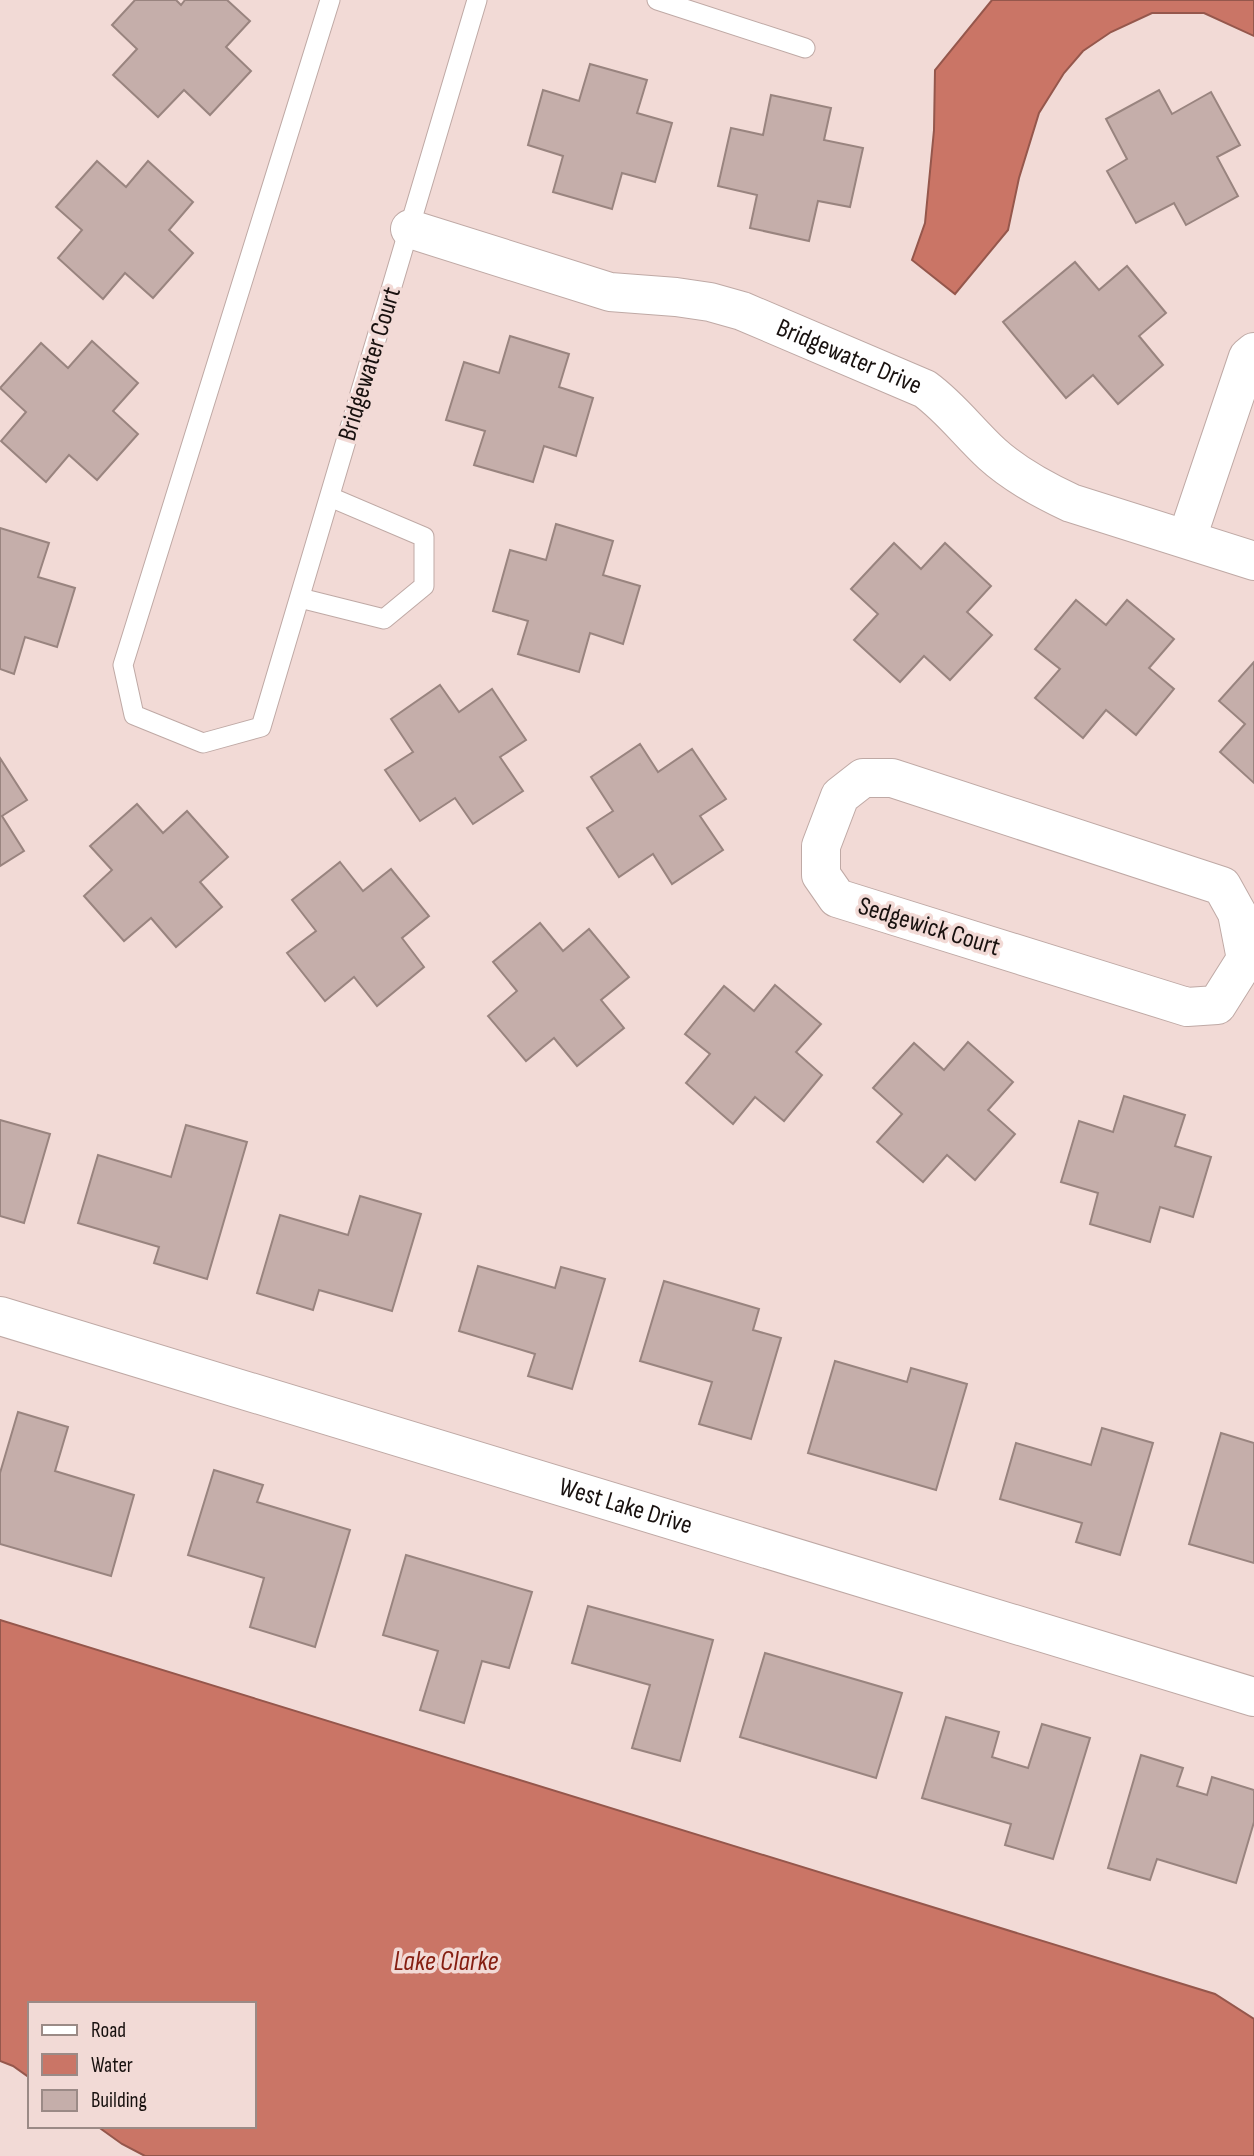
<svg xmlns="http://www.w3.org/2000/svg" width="1254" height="2156" font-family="'Sofia Sans Condensed',sans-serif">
  <rect width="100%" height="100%" fill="#f2dad6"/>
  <!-- water -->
  <g fill="#ca7566" stroke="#95574c" stroke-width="2">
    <path d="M 992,0 L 1254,0 L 1254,36 L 1204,13 L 1152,13 L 1111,32 L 1083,51 L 1064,73 L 1039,113 L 1019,178 L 1008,230 L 955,294 L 912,260 L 925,223 L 934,130 L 935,70 Z"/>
    <path d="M 0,1620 L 1215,1994 L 1254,2019 L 1254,2156 L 145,2156 L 122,2144 L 97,2126 L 254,2126 L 254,2004 L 30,2004 L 30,2078 L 13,2066 L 0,2061 Z"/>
  </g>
  <!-- building -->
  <g fill="#c5aeaa" stroke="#99847f" stroke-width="2">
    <path d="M 135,0 L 176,0 L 181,5 L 185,0 L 227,0 L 250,21 L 226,47 L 251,71 L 210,115 L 184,90 L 158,117 L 113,75 L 137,49 L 112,25 Z"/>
    <path d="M 590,64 L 647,80 L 637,113 L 672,123 L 655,182 L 622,173 L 612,209 L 553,192 L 563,156 L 528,145 L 543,90 L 579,101 Z"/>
    <path d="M 1159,90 L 1172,114 L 1211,92 L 1240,145 L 1217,157 L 1238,196 L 1186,225 L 1174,203 L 1136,223 L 1107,171 L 1127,159 L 1106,119 Z"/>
    <path d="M 771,95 L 831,108 L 824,140 L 863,148 L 850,207 L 818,201 L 809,241 L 750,228 L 757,195 L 718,186 L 731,128 L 763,135 Z"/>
    <path d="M 97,161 L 126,187 L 148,161 L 193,202 L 169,230 L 193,253 L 153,298 L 125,273 L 103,299 L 58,258 L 82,230 L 56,207 Z"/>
    <path d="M 1075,262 L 1099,290 L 1127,266 L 1166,313 L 1139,336 L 1163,365 L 1118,404 L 1093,375 L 1066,398 L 1003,322 Z"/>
    <path d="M 510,336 L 569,354 L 559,387 L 593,398 L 576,456 L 544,446 L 533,482 L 474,465 L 485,431 L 446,420 L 464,362 L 499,373 Z"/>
    <path d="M 92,341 L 138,383 L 113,411 L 138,434 L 97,480 L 69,455 L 46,482 L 1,441 L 26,412 L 0,388 L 41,343 L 68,368 Z"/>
    <path d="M 556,524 L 613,541 L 603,575 L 640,586 L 623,644 L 590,633 L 579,672 L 518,654 L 528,621 L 493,611 L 510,550 L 546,560 Z"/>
    <path d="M 0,528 L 49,543 L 38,577 L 75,588 L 57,647 L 25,637 L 14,674 L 0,669 Z"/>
    <path d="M 894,543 L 921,569 L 945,543 L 991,586 L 967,612 L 992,635 L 950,680 L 924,656 L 900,682 L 854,640 L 878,614 L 851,589 Z"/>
    <path d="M 1076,600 L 1106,625 L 1127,600 L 1174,639 L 1149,668 L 1174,689 L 1136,735 L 1106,710 L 1083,738 L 1035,698 L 1060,669 L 1035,649 Z"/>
    <path d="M 1254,662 L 1254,783 L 1220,752 L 1245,724 L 1219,701 Z"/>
    <path d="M 440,685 L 459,712 L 492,689 L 526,740 L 500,757 L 523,791 L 473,824 L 455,798 L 420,821 L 385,770 L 413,752 L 391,719 Z"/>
    <path d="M 640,744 L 658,772 L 692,749 L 726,799 L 700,816 L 723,850 L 672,884 L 653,854 L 619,877 L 587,828 L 613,811 L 591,777 Z"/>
    <path d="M 0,758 L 27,800 L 2,816 L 24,851 L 0,866 Z"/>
    <path d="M 137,804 L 163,833 L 187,811 L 228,857 L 200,882 L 222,907 L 176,947 L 151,918 L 124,941 L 84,896 L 112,870 L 90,846 Z"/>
    <path d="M 340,862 L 363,891 L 391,869 L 429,916 L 402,938 L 424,967 L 377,1006 L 354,977 L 325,1001 L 287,953 L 316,931 L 292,900 Z"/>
    <path d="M 540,923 L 563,951 L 589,929 L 629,977 L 601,1000 L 624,1028 L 577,1066 L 554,1038 L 526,1061 L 488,1016 L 517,991 L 493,962 Z"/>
    <path d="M 775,985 L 821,1024 L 796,1052 L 822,1075 L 784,1121 L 755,1097 L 733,1124 L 686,1083 L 710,1054 L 685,1034 L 724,986 L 754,1011 Z"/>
    <path d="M 968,1042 L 1013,1082 L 988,1110 L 1015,1134 L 975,1180 L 947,1155 L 923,1182 L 877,1142 L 902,1114 L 873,1088 L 914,1043 L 944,1070 Z"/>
    <path d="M 1124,1096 L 1185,1115 L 1175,1146 L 1211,1157 L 1193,1217 L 1160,1207 L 1150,1242 L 1090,1224 L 1098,1193 L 1061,1182 L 1079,1121 L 1113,1132 Z"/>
    <path d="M 0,1120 L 50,1134 L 24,1223 L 0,1216 Z"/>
    <path d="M 186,1125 L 247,1142 L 207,1279 L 154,1263 L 159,1247 L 78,1223 L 98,1155 L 171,1177 Z"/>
    <path d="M 360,1196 L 421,1214 L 392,1311 L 319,1290 L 313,1310 L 257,1293 L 280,1215 L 348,1235 Z"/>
    <path d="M 478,1266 L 555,1288 L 561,1267 L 605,1279 L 572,1389 L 528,1376 L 535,1354 L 459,1331 Z"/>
    <path d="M 664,1281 L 759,1309 L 753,1330 L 781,1338 L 751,1439 L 699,1424 L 712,1382 L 640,1361 Z"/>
    <path d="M 835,1361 L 907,1382 L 911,1368 L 967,1384 L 936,1490 L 808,1453 Z"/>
    <path d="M 18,1412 L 68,1427 L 55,1471 L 134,1495 L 111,1576 L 0,1544 L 0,1473 Z"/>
    <path d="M 1102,1428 L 1153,1443 L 1120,1555 L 1076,1542 L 1082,1523 L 1000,1499 L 1016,1443 L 1091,1465 Z"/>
    <path d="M 1221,1433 L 1254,1443 L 1254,1563 L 1189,1544 Z"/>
    <path d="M 214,1470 L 263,1485 L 257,1502 L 350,1530 L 315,1647 L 250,1627 L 264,1578 L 188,1555 Z"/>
    <path d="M 406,1555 L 532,1592 L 509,1668 L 482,1661 L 464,1723 L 420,1710 L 438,1651 L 383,1635 Z"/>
    <path d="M 588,1606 L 713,1640 L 680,1761 L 632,1748 L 650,1685 L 572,1663 Z"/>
    <path d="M 765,1653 L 902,1693 L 876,1778 L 740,1737 Z"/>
    <path d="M 946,1717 L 999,1732 L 992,1757 L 1028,1768 L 1042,1724 L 1090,1738 L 1053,1859 L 1005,1845 L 1011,1824 L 922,1798 Z"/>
    <path d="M 1141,1755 L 1183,1768 L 1177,1786 L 1207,1795 L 1212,1777 L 1254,1790 L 1254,1822 L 1236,1883 L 1157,1859 L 1150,1880 L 1108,1868 Z"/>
  </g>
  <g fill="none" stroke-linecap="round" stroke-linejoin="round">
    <defs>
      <g id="service">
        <path d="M 330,0 L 123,665 L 134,715 L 203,743 L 261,727 L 477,0"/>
        <path d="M 657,0 L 805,48"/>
        <path d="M 300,598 L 384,619 L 424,586 L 424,537 L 330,497"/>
      </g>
      <g id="minor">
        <path id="s1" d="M 410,229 L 610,292 L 676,297 L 710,302 L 742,311 L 925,389 C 951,408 969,433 992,454 C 1015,475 1043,490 1071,503 L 1254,561"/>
        <path d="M 1187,538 L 1248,357 L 1254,352"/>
        <path d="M 863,778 L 892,778 L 1222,886 L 1237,913 L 1246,959 L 1217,1005 L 1187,1007 L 837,898 L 821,875 L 821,846 L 840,796 Z"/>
        <path id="s2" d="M 0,1316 L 1254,1697"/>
      </g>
    </defs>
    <!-- service casing -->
    <use href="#service" stroke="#bfa9a5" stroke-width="21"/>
    <!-- minor casing -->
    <use href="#minor" stroke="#bfa9a5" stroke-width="40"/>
    <!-- service -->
    <use href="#service" stroke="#fff" stroke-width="19"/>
    <!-- minor -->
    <use href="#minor" stroke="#fff" stroke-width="38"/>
  </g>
  <g text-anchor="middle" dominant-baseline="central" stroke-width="7" stroke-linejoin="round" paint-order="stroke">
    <!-- street labels -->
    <g font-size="26" fill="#18110f" stroke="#f2dad6">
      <text stroke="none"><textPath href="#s1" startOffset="460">Bridgewater Drive</textPath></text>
      <text transform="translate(370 364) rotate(-73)">Bridgewater Court</text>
      <text transform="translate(929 927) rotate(17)">Sedgewick Court</text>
      <text stroke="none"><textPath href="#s2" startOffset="654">West Lake Drive</textPath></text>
    </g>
    <!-- water labels -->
    <g font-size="28" font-style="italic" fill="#851e11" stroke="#f2dad6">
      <text x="446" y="1961">Lake Clarke</text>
    </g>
  </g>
  <!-- legend -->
  <rect x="28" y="2002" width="228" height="126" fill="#f2dad6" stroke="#9b8a86" stroke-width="2"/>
  <rect x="42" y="2025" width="35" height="10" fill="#ffffff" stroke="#9b8a86" stroke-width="2"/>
  <text x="91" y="2037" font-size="21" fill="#18110f">Road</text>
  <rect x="42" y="2054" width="35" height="21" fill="#ca7566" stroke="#9b8a86" stroke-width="2"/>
  <text x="91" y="2072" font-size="21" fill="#18110f">Water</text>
  <rect x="42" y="2090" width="35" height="21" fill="#c5aeaa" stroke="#9b8a86" stroke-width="2"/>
  <text x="91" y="2107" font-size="21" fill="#18110f">Building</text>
</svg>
